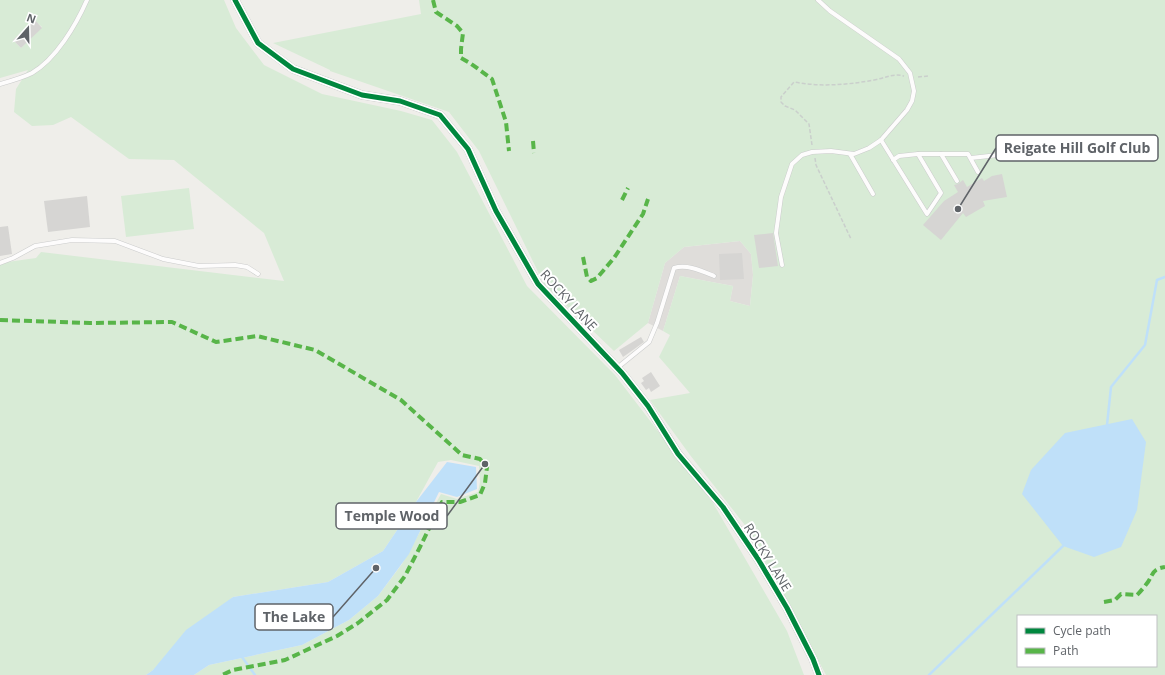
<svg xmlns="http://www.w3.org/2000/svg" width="1165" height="675" font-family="'Open Sans',sans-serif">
  <rect width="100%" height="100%" fill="#efeeea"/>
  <!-- industrial -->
  <path fill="#dfddda" d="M 740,241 L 751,254 L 753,275 L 750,306 L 730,301 L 733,286 L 680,276 L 663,331 L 648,323 L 665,263 L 684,247 Z"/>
  <!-- green -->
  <g fill="#d8ebd6" fill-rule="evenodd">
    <path d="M 0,0 L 224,0 L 236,28 L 264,65 L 322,94 L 401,111 L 432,120 L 457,152 L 527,286 L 615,375 L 713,503 L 787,631 L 804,675 L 194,675 L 209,665 L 302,645 L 349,620 L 378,596 L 402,564 L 441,494 L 457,499 L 478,492 L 480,482 L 479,466 L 451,460 L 438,462 L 416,502 L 383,551 L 328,582 L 233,597 L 153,670 L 146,675 L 0,675 L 0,263 L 36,258 L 41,252 L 284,281 L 264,233 L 174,160 L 129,159 L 71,117 L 53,125 L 32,126 L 14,112 L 16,89 L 28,70 L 0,78 ZM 34,20 L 42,27 L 21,48 L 13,40 Z"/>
    <path d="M 419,0 L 1165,0 L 1165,675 L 826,675 L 748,529 L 690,455 L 650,400 L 690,393 L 659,357 L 670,335 L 663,331 L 680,276 L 733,286 L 730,301 L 750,306 L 753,275 L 751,254 L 740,241 L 684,247 L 665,263 L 648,323 L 614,351 L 544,284 L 479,151 L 449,112 L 330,71 L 330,70 L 273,43 L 421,14 ZM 1018,616 L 1156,616 L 1156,666 L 1018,666 Z"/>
    <path d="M 189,188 L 194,229 L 126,237 L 121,196 Z"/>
  </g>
  <!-- water -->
  <g fill="#bfe0f9">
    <path d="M 1132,419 L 1146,442 L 1137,510 L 1121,547 L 1094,557 L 1063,546 L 1022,494 L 1031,470 L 1065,433 Z"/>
    <path d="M 447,462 L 476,467 L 477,489 L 457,497 L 439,492 L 409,554 L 378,596 L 349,620 L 302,645 L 209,665 L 194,675 L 146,675 L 153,670 L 186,630 L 233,597 L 328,582 L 383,551 L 416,502 Z"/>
  </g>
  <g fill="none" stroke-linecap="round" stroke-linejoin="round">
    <!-- stream -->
    <g stroke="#bfe0f9" stroke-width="2.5">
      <path d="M 1107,425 L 1111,387 L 1145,345 L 1157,280 L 1165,277"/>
      <path d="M 242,657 L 255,675"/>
      <path d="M 929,675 L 1063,546"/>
    </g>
  </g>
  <!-- building -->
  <g fill="#d6d5d3">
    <path d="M 35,20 L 42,28 L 21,48 L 13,40 Z"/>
    <path d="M 1002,174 L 1007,197 L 983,201 L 985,206 L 966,217 L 963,213 L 941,240 L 923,225 L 944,201 L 958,192 L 954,185 L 958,184 L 963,180 L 967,187 L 982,178 L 984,181 L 992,176 Z"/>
    <path d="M 87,196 L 90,227 L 48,232 L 44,201 Z"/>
    <path d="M 8,226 L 12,254 L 0,256 L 0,227 Z"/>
    <path d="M 773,233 L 778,266 L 759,268 L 754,235 Z"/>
    <path d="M 742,253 L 744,279 L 720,280 L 719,254 Z"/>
    <path d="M 641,337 L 644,342 L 633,350 L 623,357 L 619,350 Z"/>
    <path d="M 651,372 L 660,386 L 651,392 L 649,388 L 646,390 L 641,383 L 644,381 L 642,378 Z"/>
  </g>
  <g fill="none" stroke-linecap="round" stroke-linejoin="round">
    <defs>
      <g id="service">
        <path d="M 0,84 C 11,81 22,78 32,73 C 56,59 76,25 87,0"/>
        <path d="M 881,140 L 927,214 L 941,193 L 918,154"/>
        <path d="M 850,154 L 873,194"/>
        <path d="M 941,154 L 957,181"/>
        <path d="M 971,158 L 998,155"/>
        <path d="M 893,160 L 899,156 L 918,154 L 968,154 L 978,172"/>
        <path d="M 0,263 L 13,258 L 35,246 L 72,240 L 115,241 L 163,259 L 199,266 L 235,265 L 247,267 L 258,274"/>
        <path d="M 782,265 L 776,233 L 778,219 L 781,197 L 792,164 L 802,155 L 812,152 L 831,151 L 854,154 L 869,148 L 881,140 L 907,110 L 912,101 L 914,91 L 910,73 L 899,59 L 830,11 L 818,0"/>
        <path d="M 617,368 L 649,342 L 657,323 L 674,268 C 687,264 702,271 714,276"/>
      </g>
      <path id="minor" d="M 235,0 L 258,43 L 293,69 L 362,95 L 400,101 L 440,115 L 468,149 L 496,211 L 538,284 L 622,373 L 648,406 L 678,454 L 723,507 L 758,559 L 787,608 L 813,659 L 819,675"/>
    </defs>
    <!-- service casing -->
    <use href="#service" stroke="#cbcccc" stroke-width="5"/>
    <!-- minor casing -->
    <use href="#minor" stroke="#cbcccc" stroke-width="9"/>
    <!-- path -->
    <g stroke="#cacfcc" stroke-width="1.5" stroke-dasharray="4 2" stroke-linecap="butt">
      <path d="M 918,77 L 928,76"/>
      <path d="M 812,145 L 809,124 L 795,110 L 785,106 L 781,102 L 781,97 L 794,82 C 821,87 847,85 874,80 C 885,78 893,73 904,76"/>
      <path d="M 1005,155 L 1153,160"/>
      <path d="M 815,158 L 816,165 L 851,239"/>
    </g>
    <!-- service -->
    <use href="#service" stroke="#fdfcfc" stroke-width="4"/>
    <!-- minor -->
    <use href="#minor" stroke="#fdfcfc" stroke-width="8"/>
    <!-- quiet -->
    <g stroke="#58b549" stroke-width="4" stroke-dasharray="8 4" stroke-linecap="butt">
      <path d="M 433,0 L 436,12 L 457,26 L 463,33 L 461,49 L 461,58 L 470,63 L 492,79 L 506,122 L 509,151"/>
      <path d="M 533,141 L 534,153"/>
      <path d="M 622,200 L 628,188"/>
      <path d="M 583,257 L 587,277 L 591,281 L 597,278 L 614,258 L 643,214 L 648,199"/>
      <path d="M 0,320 L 90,323 L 172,322 L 216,342 L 257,336 L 315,350 L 401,400 L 462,455 L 480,459 L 487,467 L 485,483 L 480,495 L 460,502 L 442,502 L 420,547 L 405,576 L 387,600 L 358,623 L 337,636 L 285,660 L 233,670 L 222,675"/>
      <path d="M 1104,602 L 1115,600 L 1121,594 L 1137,595 C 1141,591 1145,586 1148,582 C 1154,572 1153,569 1165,567"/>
    </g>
    <defs>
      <path id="cycleway" d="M 235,0 L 258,43 L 293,69 L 362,95 L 400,101 L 440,115 L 468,149 L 496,211 L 538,284 L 622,373 L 648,406 L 678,454 L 723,507 L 758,559 L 787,608 L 813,659 L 819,675"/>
    </defs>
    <!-- cycleway casing -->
    <use href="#cycleway" stroke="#fff" stroke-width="8"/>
    <!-- cycleway -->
    <use href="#cycleway" stroke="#00873e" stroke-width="5"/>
  </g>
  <g text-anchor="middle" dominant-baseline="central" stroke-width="4" stroke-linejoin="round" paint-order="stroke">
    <!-- street labels -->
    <g font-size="13" fill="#5f6368" stroke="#fff">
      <text transform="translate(569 300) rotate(48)">ROCKY LANE</text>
      <text transform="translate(768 557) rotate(58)">ROCKY LANE</text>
    </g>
  </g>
  <!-- callouts -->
  <path fill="none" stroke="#5f6368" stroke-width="1.5" d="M958 209L996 148M485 464L447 516M376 568L333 617"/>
  <g fill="#5f6368" stroke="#fff" stroke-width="1.5">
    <circle cx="958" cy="209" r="4"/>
    <circle cx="485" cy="464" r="4"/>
    <circle cx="376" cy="568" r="4"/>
  </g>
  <g fill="#fff" stroke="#5f6368" stroke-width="1.5">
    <rect x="996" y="135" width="162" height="26" rx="4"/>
    <rect x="336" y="503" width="111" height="26" rx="4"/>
    <rect x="255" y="604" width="78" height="26" rx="4"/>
  </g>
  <g font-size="14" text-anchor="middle" font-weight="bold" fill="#5f6368">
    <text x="1077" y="153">Reigate Hill Golf Club</text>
    <text x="392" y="521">Temple Wood</text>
    <text x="294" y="622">The Lake</text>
  </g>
  <!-- legend -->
  <rect x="1017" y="615" width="140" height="52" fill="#ffffff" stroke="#bfc1c3"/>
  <rect x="1025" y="628" width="20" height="6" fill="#00873e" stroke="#bfc1c3"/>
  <text x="1053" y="635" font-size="12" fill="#5f6368">Cycle path</text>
  <rect x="1025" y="648" width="20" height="6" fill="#58b549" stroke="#bfc1c3"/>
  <text x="1053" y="655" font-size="12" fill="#5f6368">Path</text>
  <!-- north arrow -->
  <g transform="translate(28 28) rotate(20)" stroke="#ffffff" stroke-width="3" paint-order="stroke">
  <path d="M0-3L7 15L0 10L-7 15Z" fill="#5f6368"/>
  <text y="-6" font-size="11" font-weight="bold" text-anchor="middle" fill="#5f6368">N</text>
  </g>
</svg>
